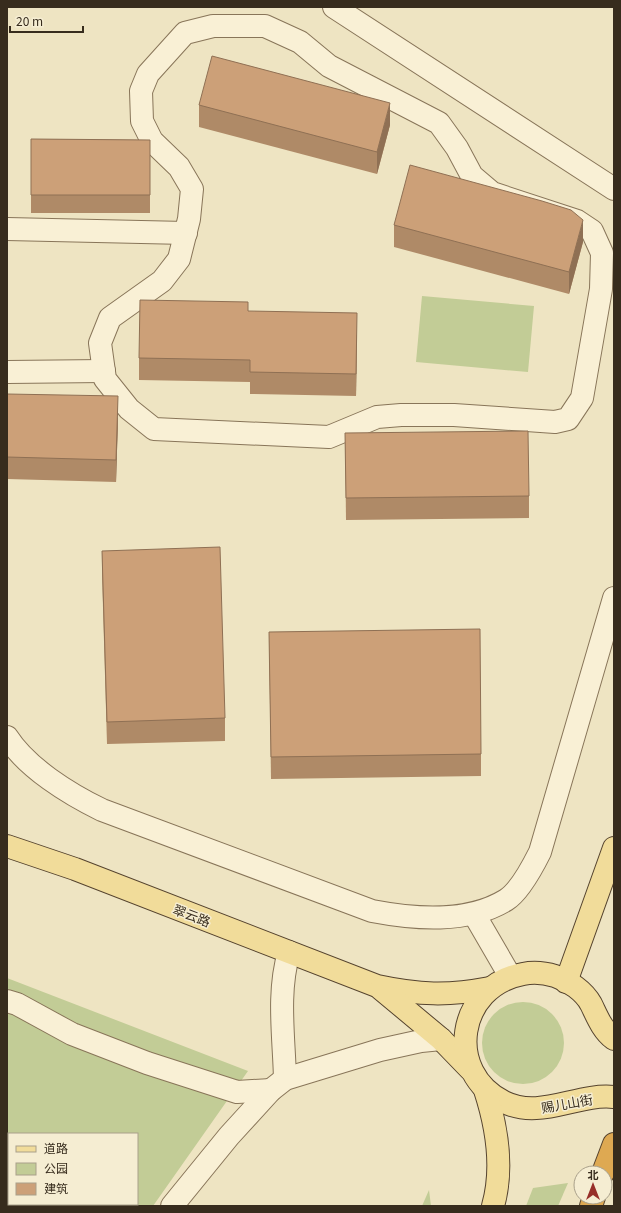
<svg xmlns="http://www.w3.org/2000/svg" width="621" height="1213" font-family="Georgia,'Noto Sans SC',serif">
  <rect width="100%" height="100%" fill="#eee4c2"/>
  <!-- green -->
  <g fill="#c2cc96" fill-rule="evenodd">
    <path d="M 422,296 L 534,306 L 528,372 L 416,362 Z"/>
    <path d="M 7,978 L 248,1071 L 153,1206 L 7,1206 ZM 9,1134 L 137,1134 L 137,1204 L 9,1204 Z"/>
    <circle cx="523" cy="1043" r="41"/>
    <path d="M 568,1183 L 558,1206 L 526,1206 L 533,1188 Z"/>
    <path d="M 429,1190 L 431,1206 L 422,1206 Z"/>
  </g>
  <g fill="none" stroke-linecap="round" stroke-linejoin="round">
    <defs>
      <g id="minor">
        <path d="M 334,7 L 614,189"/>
        <path d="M 213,26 L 265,26 L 300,42 L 329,66 L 439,123 L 457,148 L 472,176 L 492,193 L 577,221 L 592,231 L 602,253 L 601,289 L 582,398 L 568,419 L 555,422 L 454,415 L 401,415 L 377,417 L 329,437 L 154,429 L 129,409 L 105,379 L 100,343 L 110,318 L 162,281 L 179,259 L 189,219 L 192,189 L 179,167 L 152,141 L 142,121 L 141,91 L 148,74 L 185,33 Z"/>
        <path d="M 7,229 L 186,233"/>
        <path d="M 7,372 L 104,371"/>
        <path d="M 7,737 C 27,768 69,794 102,810 L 372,911 C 414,919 467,924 506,900 C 519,892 533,866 540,852 L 614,598"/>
        <path d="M 474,914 L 510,976"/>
        <path d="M 7,1001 L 17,1004 L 72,1034 L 147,1063 L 237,1092 L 271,1090"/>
        <path d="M 285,1079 C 284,1037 277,993 289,952"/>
        <path d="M 172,1206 L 229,1136 L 271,1090 L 285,1079 L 380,1050 L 421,1041 L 441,1039"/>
      </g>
      <g id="major">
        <path d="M 7,846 L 75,869 L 377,986 C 419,995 448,996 490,988"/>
        <path d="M 566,982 L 614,848"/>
        <path d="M 381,989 L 441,1039 L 470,1069"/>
        <path d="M 614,1039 C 602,1030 597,1016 591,1004 C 584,991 569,981 555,976 C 545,973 533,972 523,974 C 457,986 444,1072 504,1102 C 540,1120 577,1093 614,1097"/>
        <path d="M 485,1090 C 497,1127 504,1167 493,1206"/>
      </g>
      <g id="highway">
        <path d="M 603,1173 L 614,1144"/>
        <path d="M 591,1206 L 594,1197"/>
      </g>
    </defs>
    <!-- minor casing -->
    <use href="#minor" stroke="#887559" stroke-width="24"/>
    <!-- major casing -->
    <use href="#major" stroke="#55432e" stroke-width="24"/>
    <!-- highway casing -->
    <use href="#highway" stroke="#55432e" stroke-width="24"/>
    <!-- minor -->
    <use href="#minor" stroke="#f9f0d5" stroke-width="22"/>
    <!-- major -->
    <use href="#major" stroke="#f1dc9a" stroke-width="22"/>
    <!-- highway -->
    <use href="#highway" stroke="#dea952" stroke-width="22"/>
  </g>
  <!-- wall -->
  <g fill="#af8a67">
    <path d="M 199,105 L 390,125 L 377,174 L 199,127 Z"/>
    <path d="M 31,139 L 150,140 L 150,213 L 31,213 Z"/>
    <path d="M 394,225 L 583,242 L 569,294 L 394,247 Z"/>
    <path d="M 357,335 L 356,396 L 250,394 L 250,382 L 139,380 L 139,358 Z"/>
    <path d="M 7,394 L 118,418 L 116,482 L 7,479 Z"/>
    <path d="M 345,433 L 529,496 L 529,518 L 346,520 Z"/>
    <path d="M 102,551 L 225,718 L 225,741 L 107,744 L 102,573 Z"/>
    <path d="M 269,632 L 481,754 L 481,776 L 271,779 Z"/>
  </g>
  <!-- shaded-wall -->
  <g fill="#8f7054">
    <path d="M 390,103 L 390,125 L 377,174 L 377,152 Z"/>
    <path d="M 583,220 L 583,242 L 569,294 L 569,272 Z"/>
    <path d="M 357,313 L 357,335 L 356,396 L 356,374 Z"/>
    <path d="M 118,396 L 118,418 L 116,482 L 116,460 Z"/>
  </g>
  <!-- building -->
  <g fill="#cca078" stroke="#8f7054">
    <path d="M 212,56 L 390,103 L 377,152 L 199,105 Z"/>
    <path d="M 31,139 L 150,140 L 150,195 L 31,195 Z"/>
    <path d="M 410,165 L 542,201 L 571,210 L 583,220 L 569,272 L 394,225 Z"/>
    <path d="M 140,300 L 248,302 L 248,311 L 357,313 L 356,374 L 250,372 L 250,360 L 139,358 Z"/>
    <path d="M 7,394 L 118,396 L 116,460 L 7,457 Z"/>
    <path d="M 528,431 L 529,496 L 346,498 L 345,433 Z"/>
    <path d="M 220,547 L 225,718 L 107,722 L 102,551 Z"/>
    <path d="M 480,629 L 481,754 L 271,757 L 269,632 Z"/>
  </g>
  <g text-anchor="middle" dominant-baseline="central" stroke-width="3" stroke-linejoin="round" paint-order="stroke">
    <!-- street labels -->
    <g font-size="13" fill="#372c1d" stroke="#f5edd2">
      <text transform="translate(192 915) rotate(21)">翠云路</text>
      <text transform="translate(567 1103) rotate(-10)">赐儿山街</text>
    </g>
  </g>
  <!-- border -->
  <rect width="621" height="1213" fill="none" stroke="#372c1d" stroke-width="16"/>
  <!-- legend -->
  <rect x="8" y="1133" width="130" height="72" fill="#f5edd2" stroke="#a9a08a"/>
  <rect x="16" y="1146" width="20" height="6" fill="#f1dc9a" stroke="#a9a08a"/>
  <text x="44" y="1153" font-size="12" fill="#372c1d">道路</text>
  <rect x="16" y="1163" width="20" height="12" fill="#c2cc96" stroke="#a9a08a"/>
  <text x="44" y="1173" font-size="12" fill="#372c1d">公园</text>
  <rect x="16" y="1183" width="20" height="12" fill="#cca078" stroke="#a9a08a"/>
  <text x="44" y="1193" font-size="12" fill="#372c1d">建筑</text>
  <!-- north arrow -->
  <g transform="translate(593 1185)"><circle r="19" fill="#f5edd2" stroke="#a9a08a"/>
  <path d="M0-3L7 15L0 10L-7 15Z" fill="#972f29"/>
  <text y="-6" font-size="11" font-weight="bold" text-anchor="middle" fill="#372c1d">北</text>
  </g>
  <!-- scale -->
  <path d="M10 26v6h73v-6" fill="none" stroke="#372c1d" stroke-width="2"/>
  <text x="16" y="26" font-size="12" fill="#372c1d" stroke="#f5edd2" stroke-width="3" paint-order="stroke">20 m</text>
</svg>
